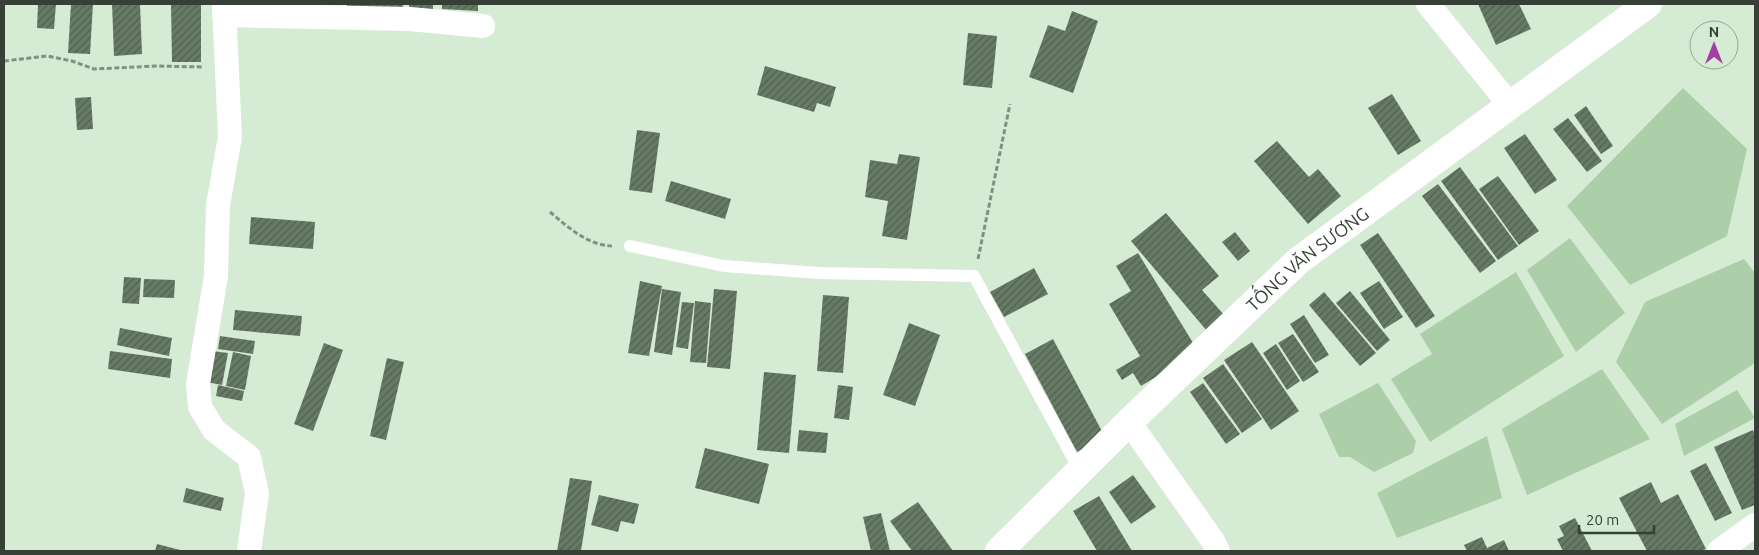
<svg xmlns="http://www.w3.org/2000/svg" width="1759" height="555" font-family="Ubuntu,sans-serif">
  <defs>
    <pattern id="building-hatch" width="6" height="6" patternUnits="userSpaceOnUse" patternTransform="scale(1.25)"><rect width="6" height="6" fill="#677a66"/><path d="M-1 1l2-2M0 6l6-6M5 7l2-2" fill="none" stroke="#516050"/></pattern>
  </defs>
  <rect width="100%" height="100%" fill="#d6ebd4"/>
  <!-- water -->
  <g fill="#accea9">
    <path d="M 1683,88 L 1747,149 L 1727,236 L 1630,285 L 1567,206 Z"/>
    <path d="M 1570,238 L 1625,313 L 1576,352 L 1527,270 Z"/>
    <path d="M 1744,259 L 1755,273 L 1755,363 L 1662,424 L 1616,362 L 1645,302 Z"/>
    <path d="M 1516,272 L 1564,356 L 1430,442 L 1391,379 L 1432,354 L 1420,334 Z"/>
    <path d="M 1602,369 L 1650,439 L 1527,495 L 1502,429 Z"/>
    <path d="M 1378,383 L 1416,441 L 1413,453 L 1374,472 L 1350,457 L 1339,457 L 1319,414 Z"/>
    <path d="M 1737,390 L 1755,418 L 1684,456 L 1675,424 Z"/>
    <path d="M 1487,436 L 1502,498 L 1397,538 L 1377,493 Z"/>
  </g>
  <!-- building -->
  <g fill="url(#building-hatch)">
    <path d="M 38,4 L 56,4 L 54,29 L 37,28 Z"/>
    <path d="M 71,4 L 93,4 L 90,54 L 68,53 Z"/>
    <path d="M 112,4 L 140,4 L 142,54 L 114,56 Z"/>
    <path d="M 171,4 L 201,4 L 201,62 L 172,62 Z"/>
    <path d="M 347,4 L 403,4 L 403,11 L 347,9 Z"/>
    <path d="M 409,4 L 433,4 L 433,9 L 409,8 Z"/>
    <path d="M 442,4 L 478,4 L 478,11 L 442,9 Z"/>
    <path d="M 1478,4 L 1519,4 L 1531,29 L 1496,45 Z"/>
    <path d="M 1072,11 L 1098,21 L 1073,93 L 1029,77 L 1048,25 L 1065,31 Z"/>
    <path d="M 968,33 L 997,36 L 992,88 L 963,85 Z"/>
    <path d="M 765,66 L 836,87 L 830,107 L 817,103 L 814,112 L 757,95 Z"/>
    <path d="M 1392,94 L 1421,141 L 1398,155 L 1368,108 Z"/>
    <path d="M 91,97 L 93,129 L 77,130 L 75,98 Z"/>
    <path d="M 1586,106 L 1613,146 L 1601,154 L 1574,115 Z"/>
    <path d="M 1568,118 L 1602,161 L 1587,172 L 1553,129 Z"/>
    <path d="M 637,130 L 660,133 L 652,193 L 629,190 Z"/>
    <path d="M 1525,134 L 1557,180 L 1535,194 L 1504,148 Z"/>
    <path d="M 1277,141 L 1309,177 L 1318,169 L 1341,196 L 1308,224 L 1254,161 Z"/>
    <path d="M 899,154 L 920,157 L 907,240 L 882,236 L 888,201 L 865,197 L 870,160 L 897,164 Z"/>
    <path d="M 1460,167 L 1518,246 L 1498,260 L 1441,181 Z"/>
    <path d="M 1498,176 L 1539,231 L 1519,245 L 1479,189 Z"/>
    <path d="M 671,181 L 731,199 L 725,219 L 665,201 Z"/>
    <path d="M 1438,184 L 1496,261 L 1480,273 L 1422,196 Z"/>
    <path d="M 1166,213 L 1219,276 L 1202,290 L 1225,316 L 1207,331 L 1131,241 Z"/>
    <path d="M 251,217 L 315,222 L 313,249 L 249,244 Z"/>
    <path d="M 1235,232 L 1250,251 L 1238,261 L 1222,242 Z"/>
    <path d="M 1378,233 L 1435,316 L 1416,328 L 1360,245 Z"/>
    <path d="M 1138,253 L 1198,351 L 1141,386 L 1133,373 L 1122,380 L 1116,370 L 1140,356 L 1109,304 L 1131,291 L 1116,266 Z"/>
    <path d="M 1034,268 L 1048,294 L 1004,317 L 990,292 Z"/>
    <path d="M 124,277 L 141,278 L 139,304 L 122,303 Z"/>
    <path d="M 144,279 L 175,280 L 174,298 L 143,297 Z"/>
    <path d="M 640,281 L 662,286 L 649,356 L 628,353 Z"/>
    <path d="M 1379,281 L 1403,317 L 1384,329 L 1360,293 Z"/>
    <path d="M 662,289 L 681,292 L 672,355 L 654,352 Z"/>
    <path d="M 714,289 L 737,291 L 730,369 L 707,367 Z"/>
    <path d="M 1350,291 L 1390,340 L 1377,351 L 1336,303 Z"/>
    <path d="M 1324,292 L 1376,353 L 1360,366 L 1309,305 Z"/>
    <path d="M 823,295 L 849,297 L 843,373 L 817,371 Z"/>
    <path d="M 695,301 L 711,303 L 706,363 L 690,362 Z"/>
    <path d="M 682,302 L 694,303 L 688,349 L 676,347 Z"/>
    <path d="M 235,310 L 302,316 L 300,336 L 233,330 Z"/>
    <path d="M 1304,315 L 1329,355 L 1315,363 L 1290,324 Z"/>
    <path d="M 909,323 L 940,335 L 915,406 L 883,395 Z"/>
    <path d="M 120,328 L 172,338 L 169,356 L 117,345 Z"/>
    <path d="M 1293,334 L 1319,372 L 1303,382 L 1278,343 Z"/>
    <path d="M 220,336 L 255,341 L 253,354 L 218,349 Z"/>
    <path d="M 1053,339 L 1105,437 L 1077,452 L 1025,354 Z"/>
    <path d="M 1252,342 L 1299,411 L 1271,430 L 1224,360 Z"/>
    <path d="M 324,343 L 343,350 L 313,431 L 294,424 Z"/>
    <path d="M 1276,344 L 1300,381 L 1287,390 L 1263,353 Z"/>
    <path d="M 110,351 L 172,359 L 170,378 L 108,369 Z"/>
    <path d="M 212,351 L 228,353 L 222,385 L 206,382 Z"/>
    <path d="M 233,352 L 251,356 L 245,390 L 226,386 Z"/>
    <path d="M 387,358 L 404,362 L 386,440 L 370,436 Z"/>
    <path d="M 1223,364 L 1262,419 L 1242,433 L 1203,378 Z"/>
    <path d="M 764,372 L 796,375 L 789,453 L 757,450 Z"/>
    <path d="M 1203,383 L 1240,434 L 1226,444 L 1190,392 Z"/>
    <path d="M 218,385 L 244,391 L 242,401 L 216,396 Z"/>
    <path d="M 838,385 L 853,387 L 849,420 L 834,418 Z"/>
    <path d="M 799,430 L 828,433 L 826,453 L 797,451 Z"/>
    <path d="M 1753,430 L 1755,435 L 1755,505 L 1742,510 L 1714,447 Z"/>
    <path d="M 705,448 L 769,464 L 759,504 L 695,488 Z"/>
    <path d="M 1706,463 L 1732,513 L 1715,521 L 1690,471 Z"/>
    <path d="M 1133,475 L 1156,507 L 1131,524 L 1109,492 Z"/>
    <path d="M 570,478 L 592,481 L 581,551 L 557,551 Z"/>
    <path d="M 1651,482 L 1661,503 L 1678,494 L 1706,549 L 1701,551 L 1647,551 L 1619,498 Z"/>
    <path d="M 186,488 L 224,498 L 221,511 L 183,502 Z"/>
    <path d="M 599,495 L 639,504 L 634,524 L 621,521 L 618,532 L 591,525 Z"/>
    <path d="M 1099,496 L 1132,551 L 1097,551 L 1073,511 Z"/>
    <path d="M 918,502 L 953,551 L 912,551 L 890,521 Z"/>
    <path d="M 881,513 L 890,551 L 871,551 L 863,517 Z"/>
    <path d="M 1575,518 L 1592,551 L 1563,551 L 1557,539 L 1564,536 L 1559,526 Z"/>
    <path d="M 1482,537 L 1487,548 L 1504,540 L 1509,551 L 1467,551 L 1464,545 Z"/>
    <path d="M 157,544 L 184,551 L 155,551 Z"/>
  </g>
  <g fill="none" stroke-linecap="round" stroke-linejoin="round">
    <!-- path -->
    <g stroke="#819080" stroke-width="3" stroke-dasharray="5 2.5" stroke-linecap="butt">
      <path d="M 4,61 L 47,56 L 72,61 L 94,69 L 156,66 L 203,67"/>
      <path d="M 550,212 C 568,227 587,245 612,246"/>
      <path d="M 978,259 L 1010,104"/>
    </g>
    <!-- lane -->
    <path stroke="#fff" stroke-width="12" d="M 630,246 L 724,266 L 819,273 L 974,276 L 1080,471"/>
    <!-- street -->
    <g stroke="#fff" stroke-width="24">
      <path d="M 224,4 L 230,137 L 218,205 L 216,276 L 198,384 L 200,407 L 214,430 L 249,457 L 257,493 L 249,551"/>
      <path d="M 1428,4 L 1510,105"/>
      <path d="M 224,15 L 410,19 L 483,26"/>
      <path d="M 1129,422 L 1213,541 L 1218,551"/>
      <path d="M 1719,551 L 1755,525"/>
    </g>
    <!-- secondary -->
    <path stroke="#fff" stroke-width="28" id="s1" d="M 999,551 L 1129,422 L 1298,261 L 1648,4"/>
  </g>
  <g text-anchor="middle" dominant-baseline="central" stroke-width="5" stroke-linejoin="round" paint-order="stroke">
    <!-- street labels -->
    <g font-size="18" fill="#374036" stroke="#d6ebd4">
      <text stroke="none"><textPath href="#s1" startOffset="425">TỐNG VĂN SƯƠNG</textPath></text>
    </g>
  </g>
  <!-- border -->
  <rect width="1759" height="555" fill="none" stroke="#374036" stroke-width="10"/>
  <!-- north arrow -->
  <g transform="translate(1714 45)"><circle r="24" fill="#d6ebd4" stroke="#96a795"/>
  <path d="M0-4L9 19L0 12L-9 19Z" fill="#a33ea2"/>
  <text y="-8" font-size="14" font-weight="bold" text-anchor="middle" fill="#374036">N</text>
  </g>
  <!-- scale -->
  <path d="M1579 525v8h75v-8" fill="none" stroke="#374036" stroke-width="2.5"/>
  <text x="1586" y="525" font-size="15" fill="#374036" stroke="#d6ebd4" stroke-width="4" paint-order="stroke">20 m</text>
</svg>
